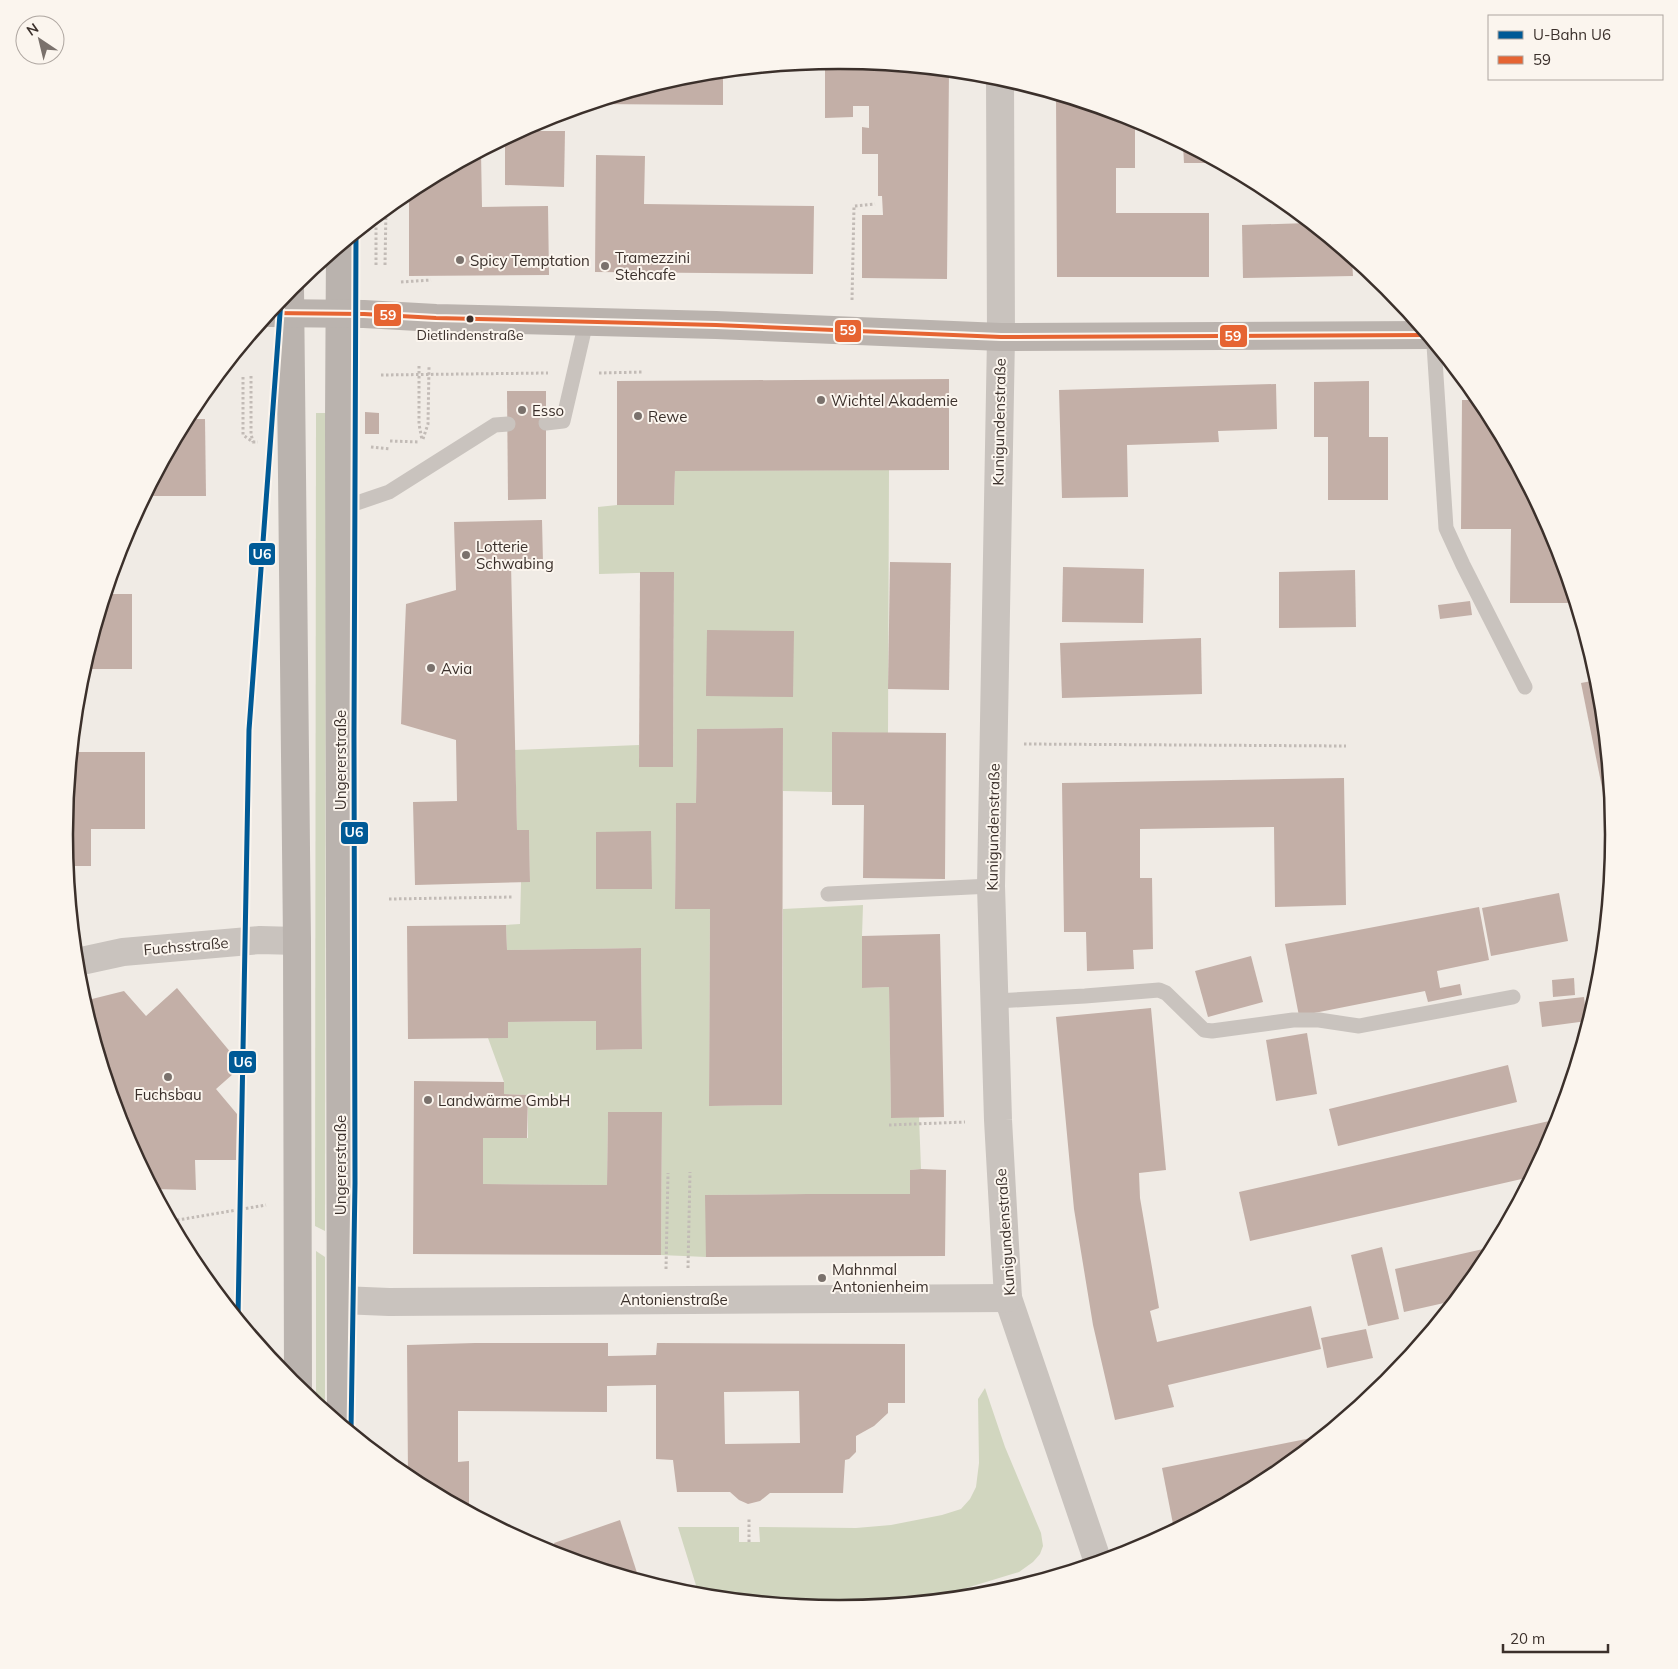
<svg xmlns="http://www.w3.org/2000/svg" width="1678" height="1669" font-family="Mulish,sans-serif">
  <rect width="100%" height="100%" fill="#f0ebe5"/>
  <!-- green -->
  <g fill="#d1d6bf">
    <path d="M 316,413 L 326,413 L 325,1231 L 315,1226 Z"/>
    <path d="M 889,470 L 888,733 L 832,732 L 832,792 L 783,791 L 783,728 L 697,729 L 696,803 L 676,804 L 675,909 L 710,909 L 709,1106 L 782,1105 L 783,909 L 863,905 L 862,936 L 862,988 L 889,987 L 891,1118 L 919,1117 L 921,1169 L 910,1170 L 910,1194 L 808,1194 L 706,1195 L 706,1257 L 661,1255 L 662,1112 L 608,1112 L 607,1185 L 483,1184 L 483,1138 L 528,1138 L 528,1095 L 504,1094 L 504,1082 L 488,1038 L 508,1022 L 596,1021 L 596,1050 L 642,1049 L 641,948 L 507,950 L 506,925 L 520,924 L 521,882 L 530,881 L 529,830 L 517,830 L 515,750 L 639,745 L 639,767 L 673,766 L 674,572 L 599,574 L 598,507 L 617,505 L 674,505 L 675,471 Z"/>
    <path d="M 316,1251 L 325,1257 L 325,1410 L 316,1402 Z"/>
    <path d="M 985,1388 L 1005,1447 L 1041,1533 L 1043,1546 L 1040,1554 L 1033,1562 L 1019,1572 L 927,1600 L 839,1609 L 699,1595 L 678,1527 L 739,1527 L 739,1542 L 760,1542 L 759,1527 L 856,1528 L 891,1525 L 942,1515 L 961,1509 L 970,1499 L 976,1487 L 979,1463 L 978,1399 Z"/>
  </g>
  <!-- building -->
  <g fill="#c3afa7" fill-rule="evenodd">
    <path d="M 839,60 L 949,71 L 947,279 L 862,278 L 862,215 L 883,215 L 882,196 L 878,196 L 878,154 L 862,154 L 862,127 L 869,128 L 869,106 L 853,106 L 853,117 L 825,118 L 825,61 Z"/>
    <path d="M 785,65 L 785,71 L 750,70 L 750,69 Z"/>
    <path d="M 723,71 L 723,105 L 592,104 L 688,75 Z"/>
    <path d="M 1056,95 L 1135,119 L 1135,168 L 1116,168 L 1116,213 L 1209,213 L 1209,277 L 1057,277 Z"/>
    <path d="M 521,131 L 565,131 L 564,187 L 505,185 L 505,139 Z"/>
    <path d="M 1183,145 L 1203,155 L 1218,163 L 1184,163 Z"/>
    <path d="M 481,152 L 482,207 L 548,206 L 549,275 L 409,276 L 409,191 Z"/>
    <path d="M 596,155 L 645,156 L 644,204 L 814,206 L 813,274 L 595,272 Z"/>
    <path d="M 1309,223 L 1352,259 L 1353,276 L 1243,278 L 1242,225 Z"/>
    <path d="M 949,379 L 949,470 L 675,471 L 674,505 L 617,505 L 617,381 Z"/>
    <path d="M 1369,381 L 1369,437 L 1388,437 L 1388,500 L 1328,500 L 1328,437 L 1314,437 L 1314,382 Z"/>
    <path d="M 1276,384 L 1277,429 L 1218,431 L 1219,442 L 1127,445 L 1128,497 L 1062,498 L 1059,390 Z"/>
    <path d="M 507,391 L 546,391 L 546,499 L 508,500 Z"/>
    <path d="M 1462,400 L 1480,400 L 1483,404 L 1555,538 L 1574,603 L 1510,603 L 1511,529 L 1461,529 Z"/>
    <path d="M 365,412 L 379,413 L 379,434 L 365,434 Z"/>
    <path d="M 187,419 L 205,419 L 206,496 L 148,496 L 148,492 Z"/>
    <path d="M 542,520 L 543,563 L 511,564 L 517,830 L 529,830 L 530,882 L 415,885 L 413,802 L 457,801 L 456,740 L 401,724 L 406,604 L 456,590 L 454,522 Z"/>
    <path d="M 890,562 L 951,563 L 949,690 L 888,689 Z"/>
    <path d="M 1063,567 L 1144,569 L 1143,623 L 1062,622 Z"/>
    <path d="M 1355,570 L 1356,627 L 1279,628 L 1279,572 Z"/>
    <path d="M 640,572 L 674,572 L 673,767 L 639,767 Z"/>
    <path d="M 106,594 L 132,594 L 132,669 L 84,669 Z"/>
    <path d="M 1470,601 L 1472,615 L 1440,619 L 1438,605 Z"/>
    <path d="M 707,630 L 794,631 L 793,697 L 706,696 Z"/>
    <path d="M 1201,638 L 1202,694 L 1062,698 L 1060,643 Z"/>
    <path d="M 1597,680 L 1613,835 L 1613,842 L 1581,683 Z"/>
    <path d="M 783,728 L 782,1105 L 709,1106 L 710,909 L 675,909 L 676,803 L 696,803 L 697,729 Z"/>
    <path d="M 832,732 L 946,733 L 945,879 L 863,878 L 864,805 L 832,805 Z"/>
    <path d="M 73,752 L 145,752 L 145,829 L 91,829 L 91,866 L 68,866 L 65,834 Z"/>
    <path d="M 1344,778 L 1346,905 L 1275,907 L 1274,827 L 1140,829 L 1140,878 L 1152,878 L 1153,949 L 1133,950 L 1134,969 L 1087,971 L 1086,932 L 1064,932 L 1062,783 Z"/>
    <path d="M 651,831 L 652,889 L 596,889 L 596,832 Z"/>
    <path d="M 1559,893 L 1568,941 L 1491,956 L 1482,908 Z"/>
    <path d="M 1479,907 L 1489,960 L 1437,971 L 1440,988 L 1460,984 L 1462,995 L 1428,1002 L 1425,991 L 1299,1016 L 1285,944 Z"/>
    <path d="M 506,925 L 507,950 L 641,948 L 642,1049 L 596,1050 L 596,1021 L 508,1022 L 508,1038 L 408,1039 L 407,926 Z"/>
    <path d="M 940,934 L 944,1117 L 891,1118 L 889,987 L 862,988 L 862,936 Z"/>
    <path d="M 1251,956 L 1263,1002 L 1208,1017 L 1195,971 Z"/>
    <path d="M 1574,978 L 1575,995 L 1553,997 L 1552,980 Z"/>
    <path d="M 177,988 L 242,1066 L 216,1089 L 237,1114 L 236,1160 L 195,1160 L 196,1190 L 154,1189 L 123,1131 L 84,1001 L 124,991 L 146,1016 Z"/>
    <path d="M 1584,997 L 1587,1021 L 1542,1027 L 1539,1002 Z"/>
    <path d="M 1151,1008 L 1166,1170 L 1139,1173 L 1140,1198 L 1159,1308 L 1150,1311 L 1157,1342 L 1311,1306 L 1321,1349 L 1168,1385 L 1174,1407 L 1115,1420 L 1093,1325 L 1074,1209 L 1056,1017 Z"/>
    <path d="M 1307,1033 L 1317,1094 L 1276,1101 L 1266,1040 Z"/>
    <path d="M 1508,1065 L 1517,1102 L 1338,1146 L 1329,1109 Z"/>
    <path d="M 414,1081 L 504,1082 L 504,1094 L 528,1095 L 527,1138 L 483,1138 L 483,1184 L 607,1185 L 608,1112 L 662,1112 L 661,1255 L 413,1254 Z"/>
    <path d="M 1558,1119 L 1554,1131 L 1530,1177 L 1250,1241 L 1239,1192 Z"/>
    <path d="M 921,1169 L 946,1170 L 945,1256 L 706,1257 L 705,1195 L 808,1194 L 910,1194 L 910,1170 Z"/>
    <path d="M 1382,1247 L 1399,1319 L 1368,1326 L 1351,1255 Z"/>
    <path d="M 1492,1247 L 1483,1265 L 1453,1301 L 1404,1312 L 1395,1269 Z"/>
    <path d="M 1366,1329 L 1373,1358 L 1327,1368 L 1321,1338 Z"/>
    <path d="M 475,1343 L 608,1343 L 608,1356 L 656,1355 L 657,1343 L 905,1344 L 905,1403 L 888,1403 L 888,1413 L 874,1426 L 856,1436 L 856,1452 L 849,1459 L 845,1460 L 843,1493 L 770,1493 L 760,1501 L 748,1504 L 739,1500 L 730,1492 L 677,1492 L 673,1460 L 656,1459 L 656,1385 L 607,1386 L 607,1412 L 458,1411 L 458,1462 L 469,1461 L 469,1511 L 408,1478 L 407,1345 ZM 799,1391 L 800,1443 L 725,1444 L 724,1392 Z"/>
    <path d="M 1321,1436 L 1269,1479 L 1174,1529 L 1162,1468 Z"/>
    <path d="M 620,1520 L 639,1579 L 557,1555 L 554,1543 Z"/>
  </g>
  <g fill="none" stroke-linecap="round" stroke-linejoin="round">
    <!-- path -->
    <g stroke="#c2bbb6" stroke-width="3" stroke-dasharray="2.5 2.5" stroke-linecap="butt">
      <path d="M 376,265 L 376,217"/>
      <path d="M 385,265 L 386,209"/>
      <path d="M 401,282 L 431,280"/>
      <path d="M 852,300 L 854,206 L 875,204"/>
      <path d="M 419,366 L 419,424 L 422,440"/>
      <path d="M 599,373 L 644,372"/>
      <path d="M 381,375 L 548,373"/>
      <path d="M 251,376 L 251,434 L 253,442"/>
      <path d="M 243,377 L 243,435 L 253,442 L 258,442"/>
      <path d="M 423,439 L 428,424 L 429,367"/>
      <path d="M 390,441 L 419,442"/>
      <path d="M 371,447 L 390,449"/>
      <path d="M 1024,744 L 1346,746"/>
      <path d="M 389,899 L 512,897"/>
      <path d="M 889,1125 L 965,1122"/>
      <path d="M 172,1221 L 266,1205"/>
      <path d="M 688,1268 L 690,1172"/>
      <path d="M 666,1269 L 668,1173"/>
      <path d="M 749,1542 L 749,1517"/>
    </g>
    <!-- service -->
    <g stroke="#c9c3be" stroke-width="15">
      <path d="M 1434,345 L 1446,528 L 1463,565 L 1525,687"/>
      <path d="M 546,423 L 563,421 L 586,322"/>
      <path d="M 339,509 L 389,492 L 495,425 L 508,424"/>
      <path d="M 828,894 L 991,886"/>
      <path d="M 996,1001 L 1085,996 L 1159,990 L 1166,993 L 1204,1030 L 1212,1031 L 1293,1020 L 1319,1020 L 1359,1026 L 1513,997"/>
    </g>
    <!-- minor -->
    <g stroke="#c9c3be" stroke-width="28">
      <path d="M 1000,78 L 1001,337 L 991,886 L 998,1120 L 1008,1298 L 1098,1562"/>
      <path d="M 77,962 L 123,952 L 260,940 L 297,941"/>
      <path d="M 341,1300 L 389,1302 L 1008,1298"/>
    </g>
    <!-- secondary -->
    <g stroke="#bab3ae" stroke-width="28">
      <path d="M 340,247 L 339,422 L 341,1423"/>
      <path d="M 290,288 L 297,941 L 298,1388"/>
      <path d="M 270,313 L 364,314 L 436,318 L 716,325 L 1001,337 L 1426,335"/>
    </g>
    <defs>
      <path id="bus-1" d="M 270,313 L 364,314 L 436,318 L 716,325 L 1001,337 L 1426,335"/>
    </defs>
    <!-- bus-1 casing -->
    <use href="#bus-1" stroke="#fbf5ee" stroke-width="8"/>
    <!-- bus-1 -->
    <use href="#bus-1" stroke="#e66432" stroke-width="4"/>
    <defs>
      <g id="metro-1">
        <path d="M 238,1317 L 249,730 L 281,300"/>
        <path d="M 351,1431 L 355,1183 L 354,734 L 356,234"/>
      </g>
    </defs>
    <!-- metro-1 casing -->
    <use href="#metro-1" stroke="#fbf5ee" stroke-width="9"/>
    <!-- metro-1 -->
    <use href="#metro-1" stroke="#005a96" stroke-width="5"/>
  </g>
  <!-- markers -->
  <g fill="#7a716c" stroke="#fbf5ee" stroke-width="2">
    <circle cx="460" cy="260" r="5"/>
    <circle cx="605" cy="266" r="5"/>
    <circle cx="821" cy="400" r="5"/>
    <circle cx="522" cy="410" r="5"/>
    <circle cx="638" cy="416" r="5"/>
    <circle cx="466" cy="555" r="5"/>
    <circle cx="431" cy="668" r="5"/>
    <circle cx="168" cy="1077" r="5"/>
    <circle cx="428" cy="1100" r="5"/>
    <circle cx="822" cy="1278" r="5"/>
  </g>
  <circle fill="#3b302b" stroke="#fbf5ee" stroke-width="2" cx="470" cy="319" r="4.5"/>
  <g text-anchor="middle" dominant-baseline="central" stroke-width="4" stroke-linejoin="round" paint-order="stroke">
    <!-- bus labels -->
    <g font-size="14" fill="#3b302b" stroke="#fbf5ee">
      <text x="470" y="335">Dietlindenstraße</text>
    </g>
    <!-- poi labels -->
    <g font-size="15" fill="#3b302b" stroke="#fbf5ee" text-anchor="start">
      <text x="615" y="257">Tramezzini<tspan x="615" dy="17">Stehcafe</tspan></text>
      <text x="470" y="260">Spicy Temptation</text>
      <text x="831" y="400">Wichtel Akademie</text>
      <text x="532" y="410">Esso</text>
      <text x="648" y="416">Rewe</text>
      <text x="476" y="546">Lotterie<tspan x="476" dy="17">Schwabing</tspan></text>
      <text x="441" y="668">Avia</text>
      <text x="168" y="1094" text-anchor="middle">Fuchsbau</text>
      <text x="438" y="1100">Landwärme GmbH</text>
      <text x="832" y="1269">Mahnmal<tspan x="832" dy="17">Antonienheim</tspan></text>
    </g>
    <!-- street labels -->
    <g font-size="15" fill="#3b302b" stroke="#fbf5ee">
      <text transform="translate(999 422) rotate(-89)">Kunigundenstraße</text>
      <text transform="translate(340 760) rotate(-90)">Ungererstraße</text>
      <text transform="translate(993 827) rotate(-89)">Kunigundenstraße</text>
      <text transform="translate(186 946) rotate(-5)">Fuchsstraße</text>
      <text transform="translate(340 1165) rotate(-90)">Ungererstraße</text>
      <text transform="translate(1005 1232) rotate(-94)">Kunigundenstraße</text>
      <text x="674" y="1299">Antonienstraße</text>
    </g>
  </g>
  <!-- crop -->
  <path d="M0 0H1678V1669H0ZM838 69H840A765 765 0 0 1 1605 834V835A765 765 0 0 1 840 1600H838A765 765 0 0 1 73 835V834A765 765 0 0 1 838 69Z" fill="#fbf5ee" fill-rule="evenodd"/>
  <path fill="none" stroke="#3b302b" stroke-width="2.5" d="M838 69H840A765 765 0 0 1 1605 834V835A765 765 0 0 1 840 1600H838A765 765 0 0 1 73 835V834A765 765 0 0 1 838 69Z"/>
  <g stroke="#fbf5ee" stroke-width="2">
    <rect x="373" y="303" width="29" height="24" rx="5" fill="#e66432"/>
    <rect x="834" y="319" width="28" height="24" rx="5" fill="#e66432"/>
    <rect x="1219" y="324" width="29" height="24" rx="5" fill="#e66432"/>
    <rect x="248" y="542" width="28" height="24" rx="5" fill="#005a96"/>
    <rect x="340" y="821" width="29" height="24" rx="5" fill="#005a96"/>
    <rect x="228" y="1050" width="29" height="24" rx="5" fill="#005a96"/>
  </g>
  <g font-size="14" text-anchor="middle" font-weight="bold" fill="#fff">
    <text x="388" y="320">59</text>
    <text x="848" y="335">59</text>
    <text x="1233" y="341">59</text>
    <text x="262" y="559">U6</text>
    <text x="354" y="837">U6</text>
    <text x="243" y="1067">U6</text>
  </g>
  <!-- legend -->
  <rect x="1488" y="15" width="175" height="65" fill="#fbf5ee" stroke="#aea6a0"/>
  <rect x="1498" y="31" width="25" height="8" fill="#005a96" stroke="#aea6a0"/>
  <text x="1533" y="40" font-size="15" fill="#3b302b">U-Bahn U6</text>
  <rect x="1498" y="56" width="25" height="8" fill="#e66432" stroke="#aea6a0"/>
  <text x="1533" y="65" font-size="15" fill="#3b302b">59</text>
  <!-- north arrow -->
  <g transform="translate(40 40) rotate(325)"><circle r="24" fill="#fbf5ee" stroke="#aea6a0"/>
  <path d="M0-4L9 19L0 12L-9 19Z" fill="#7a716c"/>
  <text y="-8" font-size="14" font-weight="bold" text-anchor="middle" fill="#3b302b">N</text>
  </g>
  <!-- scale -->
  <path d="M1503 1644v8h105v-8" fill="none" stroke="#3b302b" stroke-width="2.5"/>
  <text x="1510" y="1644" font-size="15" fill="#3b302b" stroke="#fbf5ee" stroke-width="4" paint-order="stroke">20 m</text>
</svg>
